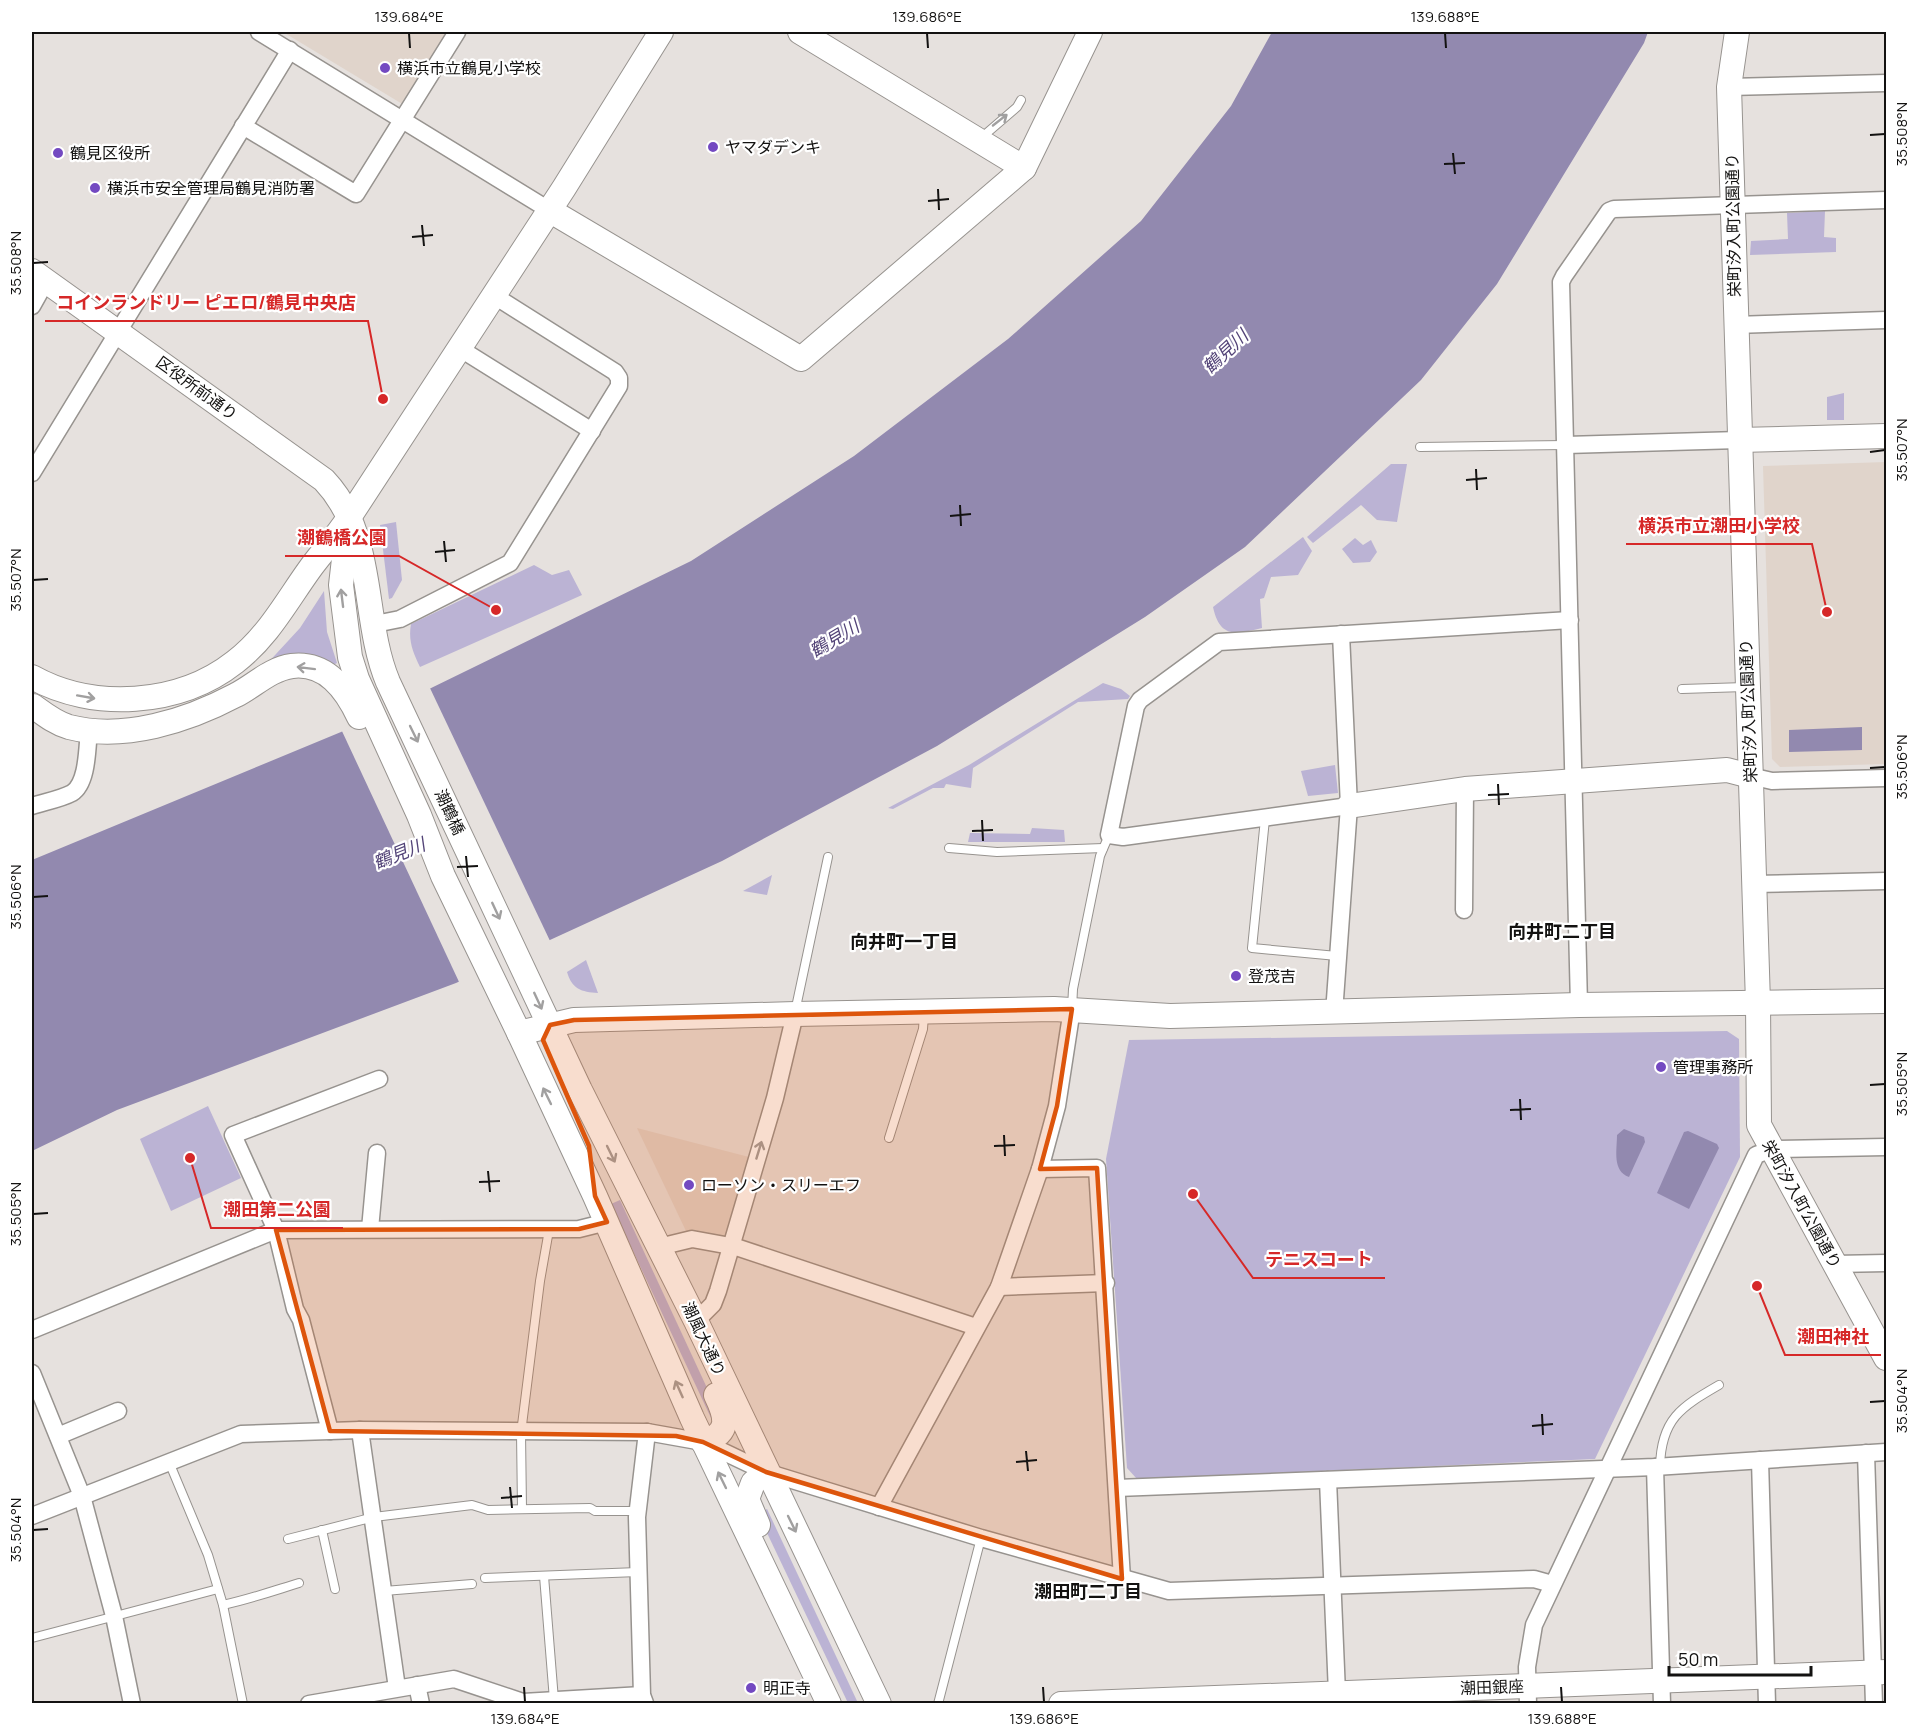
<svg xmlns="http://www.w3.org/2000/svg" width="1918" height="1735" font-family="Manrope,'Noto Sans JP',sans-serif">
  <rect width="100%" height="100%" fill="#e6e1de"/>
  <!-- built -->
  <g fill="#e0d4cb">
    <path d="M 283,32 L 449,32 L 404,105 Z"/>
    <path d="M 1886,462 L 1886,764 L 1780,767 L 1772,759 L 1763,466 Z"/>
    <path d="M 637,1128 L 749,1157 L 725,1239 L 686,1231 Z"/>
  </g>
  <!-- green -->
  <g fill="#bbb3d4">
    <path d="M 1825,211 L 1824,237 L 1836,238 L 1836,252 L 1750,255 L 1751,241 L 1788,239 L 1787,213 Z"/>
    <path d="M 1844,393 L 1844,420 L 1827,420 L 1827,397 Z"/>
    <path d="M 1391,464 L 1407,464 L 1397,522 L 1377,520 L 1361,505 L 1313,543 L 1307,537 Z"/>
    <path d="M 396,522 L 402,580 L 392,598 L 389,599 L 380,525 Z"/>
    <path d="M 1303,537 L 1312,551 L 1298,575 L 1271,577 L 1264,598 L 1260,599 L 1262,628 C 1236,634 1220,639 1213,607 Z"/>
    <path d="M 1355,538 L 1363,545 L 1371,540 L 1377,552 L 1370,562 L 1353,563 L 1342,549 Z"/>
    <path d="M 534,565 L 552,575 L 569,570 L 582,595 L 420,667 C 413,652 408,641 411,624 Z"/>
    <path d="M 324,591 L 327,632 L 337,663 L 333,665 L 264,667 L 300,628 Z"/>
    <path d="M 1103,683 L 1121,689 L 1130,696 L 1128,699 L 1078,702 L 973,768 L 971,788 L 946,784 L 944,788 L 933,788 L 893,809 L 888,808 L 969,765 Z"/>
    <path d="M 1335,765 L 1338,793 L 1308,796 L 1301,771 Z"/>
    <path d="M 1032,828 L 1064,830 L 1065,842 L 968,842 L 970,833 L 1030,834 Z"/>
    <path d="M 772,875 L 767,895 L 743,891 Z"/>
    <path d="M 586,960 L 598,993 C 581,992 572,989 567,972 Z"/>
    <path d="M 1727,1031 L 1739,1039 L 1740,1157 L 1595,1459 L 1137,1479 L 1127,1468 L 1106,1159 L 1129,1040 Z"/>
    <path d="M 208,1106 L 241,1178 L 171,1211 L 140,1139 Z"/>
    <path d="M 620,1200 L 720,1416 L 711,1418 L 611,1204 Z"/>
    <path d="M 767,1509 L 858,1703 L 848,1703 L 758,1514 Z"/>
  </g>
  <!-- water -->
  <g fill="#9289af">
    <path d="M 1272,32 L 1648,32 L 1644,43 L 1497,284 L 1421,380 L 1245,547 L 1145,617 L 937,746 L 722,861 L 456,983 L 117,1110 L 32,1151 L 32,860 L 341,732 L 691,561 L 854,456 L 1008,339 L 1141,221 L 1231,106 Z"/>
    <path d="M 1862,727 L 1862,750 L 1789,752 L 1789,730 Z"/>
    <path d="M 1624,1129 L 1644,1137 L 1645,1142 L 1629,1177 C 1612,1171 1617,1150 1617,1135 Z"/>
    <path d="M 1688,1131 L 1717,1144 L 1719,1148 L 1689,1209 L 1657,1193 L 1684,1132 Z"/>
  </g>
  <!-- pier -->
  <path fill="#e6e1de" d="M 429,686 L 551,943 L 460,984 L 341,729 Z"/>
  <g fill="none" stroke-linecap="round" stroke-linejoin="round">
    <defs>
      <g id="lane">
        <path d="M 981,138 L 1017,107 L 1021,100"/>
        <path d="M 1420,447 L 1566,445"/>
        <path d="M 1682,689 L 1745,687"/>
        <path d="M 1265,819 L 1252,948 L 1337,956"/>
        <path d="M 949,848 L 997,852 L 1103,848"/>
        <path d="M 1072,1009 L 1073,989 L 1100,856 L 1109,835"/>
        <path d="M 795,1012 L 828,857"/>
        <path d="M 889,1138 L 923,1029 L 924,1015"/>
        <path d="M 169,1462 L 208,1555 L 223,1605 L 243,1704"/>
        <path d="M 1660,1467 C 1661,1419 1681,1407 1719,1385"/>
        <path d="M 522,1509 L 521,1433 L 540,1281 L 549,1230"/>
        <path d="M 322,1530 L 335,1589"/>
        <path d="M 288,1539 L 374,1517 L 472,1505 L 488,1510 L 590,1508 L 595,1511 L 637,1511"/>
        <path d="M 544,1576 L 554,1700"/>
        <path d="M 485,1578 L 638,1572"/>
        <path d="M 384,1591 L 472,1584"/>
        <path d="M 223,1605 C 250,1599 273,1591 299,1583"/>
        <path d="M 32,1638 L 218,1589"/>
        <path d="M 938,1704 L 981,1538"/>
      </g>
      <g id="street">
        <path d="M 259,32 L 549,210"/>
        <path d="M 1729,87 L 1886,83"/>
        <path d="M 243,126 L 356,194 L 457,32"/>
        <path d="M 32,306 L 46,281"/>
        <path d="M 1735,325 L 1886,320"/>
        <path d="M 459,348 L 592,431"/>
        <path d="M 1566,445 L 1739,440"/>
        <path d="M 32,473 L 290,50"/>
        <path d="M 375,624 L 400,619 L 510,563 L 619,386 L 619,378 L 615,372 L 493,295"/>
        <path d="M 1750,776 L 1772,781 L 1886,778"/>
        <path d="M 32,806 C 44,802 61,799 72,793 C 88,783 87,747 89,730"/>
        <path d="M 1349,806 L 1123,837 L 1109,835 L 1136,706 L 1140,700 L 1219,642 L 1570,620"/>
        <path d="M 1753,884 L 1886,881"/>
        <path d="M 1464,910 L 1465,789"/>
        <path d="M 1579,1005 L 1561,282 L 1564,276 L 1609,211 L 1614,209 L 1886,200"/>
        <path d="M 1334,1013 L 1349,806 L 1341,634"/>
        <path d="M 1040,1169 L 1097,1168 L 1122,1579"/>
        <path d="M 370,1229 L 377,1153"/>
        <path d="M 659,1247 L 692,1239 L 736,1247 L 976,1327"/>
        <path d="M 1835,1264 L 1886,1263"/>
        <path d="M 999,1287 L 1106,1283"/>
        <path d="M 696,1321 L 713,1304 L 718,1291 L 775,1098 L 795,1014"/>
        <path d="M 32,1330 L 276,1230 L 579,1229 L 607,1222"/>
        <path d="M 32,1373 L 82,1496 L 114,1616 L 132,1704"/>
        <path d="M 360,1430 L 397,1688"/>
        <path d="M 330,1431 L 301,1320 L 295,1309 L 276,1230 L 233,1135 L 379,1079"/>
        <path d="M 58,1436 L 118,1411"/>
        <path d="M 1866,1453 L 1874,1704"/>
        <path d="M 1760,1460 L 1767,1704"/>
        <path d="M 1655,1467 L 1662,1704"/>
        <path d="M 1328,1480 L 1337,1693"/>
        <path d="M 1117,1488 L 1655,1467 L 1886,1452"/>
        <path d="M 879,1507 L 999,1287 L 1040,1169 L 1057,1106 L 1072,1009"/>
        <path d="M 32,1516 L 241,1434 L 360,1430 L 647,1432 L 703,1442 L 766,1472 L 981,1538 L 1169,1591 L 1534,1579 L 1552,1584"/>
        <path d="M 417,1685 L 421,1704"/>
        <path d="M 645,1703 L 642,1695 L 637,1517 L 647,1432"/>
        <path d="M 309,1704 L 454,1679 L 523,1702 L 642,1695"/>
        <path d="M 1528,1704 L 1527,1667 L 1534,1625 L 1756,1155 L 1772,1149 L 1886,1147"/>
      </g>
      <g id="secondary">
        <path d="M 800,32 L 1024,168"/>
        <path d="M 1737,32 L 1729,87 L 1758,1003 L 1759,1125 L 1886,1358"/>
        <path d="M 549,210 L 801,359 L 1024,168 L 1090,32"/>
        <path d="M 32,271 L 324,480 C 377,536 361,618 388,682 L 580,1090 L 696,1321 L 879,1704"/>
        <path d="M 1739,440 L 1886,436"/>
        <path d="M 348,524 L 341,585 L 350,657 L 357,679 L 419,815 L 443,876 L 519,1033 L 595,1196 L 692,1418 L 829,1704"/>
        <path d="M 32,677 C 93,711 179,706 235,662 C 269,636 287,600 312,566 C 324,550 337,536 348,519 L 564,188 L 661,32"/>
        <path d="M 33,706 C 44,714 55,723 69,727 C 124,741 187,721 236,695 C 254,686 270,669 292,666 C 326,662 346,689 359,717"/>
        <path d="M 1349,806 L 1465,789 L 1727,770 L 1750,776"/>
        <path d="M 519,1033 L 574,1020 L 795,1014 L 1054,1009 L 1170,1016 L 1579,1005 L 1886,1001"/>
        <path d="M 703,1442 C 732,1433 726,1416 716,1395"/>
        <path d="M 758,1525 L 747,1499 L 753,1483 L 766,1472"/>
        <path d="M 1061,1704 L 1886,1672"/>
      </g>
    </defs>
    <!-- lane casing -->
    <use href="#lane" stroke="#97938f" stroke-width="10"/>
    <!-- street casing -->
    <use href="#street" stroke="#97938f" stroke-width="19"/>
    <!-- secondary casing -->
    <use href="#secondary" stroke="#97938f" stroke-width="26"/>
    <!-- lane -->
    <use href="#lane" stroke="#fff" stroke-width="8"/>
    <!-- street -->
    <use href="#street" stroke="#fff" stroke-width="16"/>
    <!-- secondary -->
    <use href="#secondary" stroke="#fff" stroke-width="24"/>
  </g>
  <!-- one-way arrows -->
  <defs><path id="oneway-shaft" d="M-6 0H5M1.5-3L5.5 0L1.5 3" fill="none" stroke-width="1.6" stroke-linecap="round" stroke-linejoin="round" transform="scale(1.5)"/></defs>
  <g stroke="#a1a0a0">
    <use href="#oneway-shaft" transform="translate(1000 120) rotate(-38)"/>
    <use href="#oneway-shaft" transform="translate(342 598) rotate(-97)"/>
    <use href="#oneway-shaft" transform="translate(306 668) rotate(-173)"/>
    <use href="#oneway-shaft" transform="translate(86 697) rotate(10)"/>
    <use href="#oneway-shaft" transform="translate(414 734) rotate(64)"/>
    <use href="#oneway-shaft" transform="translate(496 911) rotate(65)"/>
    <use href="#oneway-shaft" transform="translate(538 1001) rotate(65)"/>
    <use href="#oneway-shaft" transform="translate(547 1096) rotate(-116)"/>
    <use href="#oneway-shaft" transform="translate(759 1150) rotate(-73)"/>
    <use href="#oneway-shaft" transform="translate(611 1154) rotate(64)"/>
    <use href="#oneway-shaft" transform="translate(679 1389) rotate(-114)"/>
    <use href="#oneway-shaft" transform="translate(722 1480) rotate(-116)"/>
    <use href="#oneway-shaft" transform="translate(792 1524) rotate(64)"/>
  </g>
  <!-- marked area -->
  <path fill="#dd550c" fill-opacity="0.2" stroke="#dd550c" stroke-width="4.5" stroke-linejoin="round" d="M 1072,1009 L 1057,1106 L 1040,1169 L 1097,1168 L 1122,1579 L 766,1472 L 703,1442 L 676,1436 L 330,1431 L 276,1230 L 579,1229 L 607,1222 L 595,1196 L 589,1146 L 543,1040 L 550,1025 L 574,1020 Z"/>
  <!-- ticks -->
  <path fill="none" stroke="#131211" stroke-width="2" d="M 409,33 L 410,48M 927,33 L 928,48M 1445,33 L 1446,48M 1870,135 L 1885,134M 1453,153 L 1455,174M 1444,164 L 1465,163M 938,189 L 939,210M 928,201 L 949,199M 422,225 L 424,246M 412,237 L 433,235M 33,263 L 48,262M 1870,452 L 1885,450M 1476,469 L 1477,490M 1466,480 L 1487,478M 960,505 L 961,526M 950,516 L 971,514M 444,541 L 446,562M 435,552 L 455,550M 33,580 L 48,579M 1870,768 L 1885,767M 1498,784 L 1499,805M 1488,795 L 1509,794M 982,820 L 983,841M 972,831 L 993,830M 466,856 L 468,877M 457,867 L 478,866M 33,897 L 48,896M 1870,1085 L 1885,1084M 1520,1099 L 1521,1120M 1510,1110 L 1531,1109M 1004,1135 L 1005,1156M 994,1146 L 1015,1145M 488,1171 L 490,1192M 479,1182 L 500,1181M 33,1214 L 48,1213M 1870,1402 L 1885,1401M 1542,1414 L 1543,1435M 1532,1426 L 1553,1424M 1026,1451 L 1028,1471M 1016,1462 L 1037,1460M 510,1487 L 512,1508M 501,1498 L 522,1496M 33,1530 L 48,1529M 524,1687 L 525,1702M 1043,1687 L 1044,1702M 1561,1687 L 1562,1702"/>
  <!-- markers -->
  <g fill="#7349c1" stroke="#fff" stroke-width="2">
    <circle cx="385" cy="68" r="6"/>
    <circle cx="713" cy="147" r="6"/>
    <circle cx="58" cy="153" r="6"/>
    <circle cx="95" cy="188" r="6"/>
    <circle cx="1236" cy="976" r="6"/>
    <circle cx="1661" cy="1067" r="6"/>
    <circle cx="689" cy="1185" r="6"/>
    <circle cx="751" cy="1688" r="6"/>
  </g>
  <g text-anchor="middle" dominant-baseline="central" stroke-width="4.5" stroke-linejoin="round" paint-order="stroke">
    <!-- poi labels -->
    <g font-size="16" fill="#131211" stroke="#fff" text-anchor="start">
      <text x="397" y="68">横浜市立鶴見小学校</text>
      <text x="725" y="147">ヤマダデンキ</text>
      <text x="70" y="153">鶴見区役所</text>
      <text x="107" y="188">横浜市安全管理局鶴見消防署</text>
      <text x="1248" y="976">登茂吉</text>
      <text x="1673" y="1067">管理事務所</text>
      <text x="701" y="1185">ローソン・スリーエフ</text>
      <text x="763" y="1688">明正寺</text>
    </g>
    <!-- street labels -->
    <g font-size="16" fill="#131211" stroke="#fff">
      <text transform="translate(1733 225) rotate(-91)">栄町汐入町公園通り</text>
      <text transform="translate(197 388) rotate(36)">区役所前通り</text>
      <text transform="translate(1748 711) rotate(-92)">栄町汐入町公園通り</text>
      <text transform="translate(450 812) rotate(65)">潮鶴橋</text>
      <text transform="translate(1802 1204) rotate(61)">栄町汐入町公園通り</text>
      <text transform="translate(704 1339) rotate(65)">潮風大通り</text>
      <text transform="translate(1492 1687) rotate(-2)">潮田銀座</text>
    </g>
    <!-- water labels -->
    <g font-size="18" font-style="italic" fill="#534478" stroke="#fff">
      <text transform="translate(1225 351) rotate(-43)">鶴見川</text>
      <text transform="translate(834 638) rotate(-31)">鶴見川</text>
      <text transform="translate(399 853) rotate(-22)">鶴見川</text>
    </g>
    <!-- neighbourhood labels -->
    <g font-size="18" font-weight="bold" fill="#131211" stroke="#fff">
      <text x="1562" y="931">向井町二丁目</text>
      <text x="904" y="941">向井町一丁目</text>
      <text x="1088" y="1591">潮田町二丁目</text>
    </g>
  </g>
  <!-- callouts -->
  <path fill="none" stroke="#d62828" stroke-width="2" d="M383 399L368 321H45M1827 612L1812 544H1626M496 610L399 556H285M190 1158L211 1228H343M1193 1194L1253 1278H1385M1757 1286L1785 1355H1881"/>
  <g fill="#d62828" stroke="#fff" stroke-width="2">
    <circle cx="383" cy="399" r="6"/>
    <circle cx="1827" cy="612" r="6"/>
    <circle cx="496" cy="610" r="6"/>
    <circle cx="190" cy="1158" r="6"/>
    <circle cx="1193" cy="1194" r="6"/>
    <circle cx="1757" cy="1286" r="6"/>
  </g>
  <g font-size="18" text-anchor="middle" font-weight="bold" fill="#d62828" stroke="#fff" stroke-width="4.5" stroke-linejoin="round" paint-order="stroke">
    <text x="206" y="309">コインランドリー ピエロ/鶴見中央店</text>
    <text x="1719" y="532">横浜市立潮田小学校</text>
    <text x="342" y="544">潮鶴橋公園</text>
    <text x="277" y="1216">潮田第二公園</text>
    <text x="1319" y="1266">テニスコート</text>
    <text x="1833" y="1343">潮田神社</text>
  </g>
  <!-- border -->
  <rect width="1918" height="1735" fill="none" stroke="#ffffff" stroke-width="66"/>
  <!-- scale -->
  <path d="M1669 1666v9h142v-9" fill="none" stroke="#131211" stroke-width="3"/>
  <text x="1678" y="1666" font-size="18" fill="#131211" stroke="#ffffff" stroke-width="4.5" paint-order="stroke">50 m</text>
  <rect x="33" y="33" width="1852" height="1669" fill="none" stroke="#131211" stroke-width="2"/>
  <g font-size="15" text-anchor="middle" fill="#131211">
    <text x="409" y="22">139.684°E</text>
    <text x="927" y="22">139.686°E</text>
    <text x="1445" y="22">139.688°E</text>
    <text transform="translate(1902 134) rotate(-90)" y="5">35.508°N</text>
    <text transform="translate(16 263) rotate(-90)" y="5">35.508°N</text>
    <text transform="translate(1902 450) rotate(-90)" y="5">35.507°N</text>
    <text transform="translate(16 580) rotate(-90)" y="5">35.507°N</text>
    <text transform="translate(1902 767) rotate(-90)" y="5">35.506°N</text>
    <text transform="translate(16 897) rotate(-90)" y="5">35.506°N</text>
    <text transform="translate(1902 1084) rotate(-90)" y="5">35.505°N</text>
    <text transform="translate(16 1214) rotate(-90)" y="5">35.505°N</text>
    <text transform="translate(1902 1401) rotate(-90)" y="5">35.504°N</text>
    <text transform="translate(16 1530) rotate(-90)" y="5">35.504°N</text>
    <text x="525" y="1724">139.684°E</text>
    <text x="1044" y="1724">139.686°E</text>
    <text x="1562" y="1724">139.688°E</text>
  </g>
</svg>
